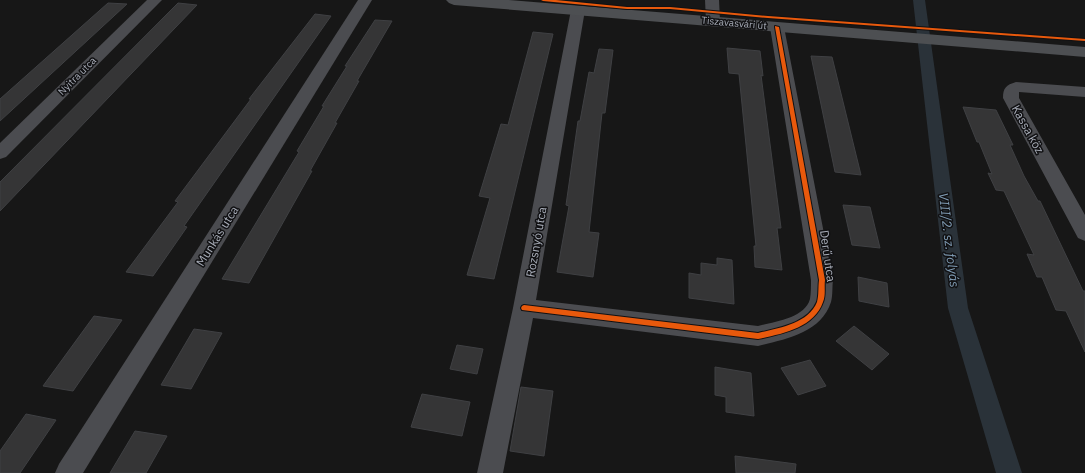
<svg xmlns="http://www.w3.org/2000/svg" width="1085" height="473" font-family="'IBM Plex Sans',sans-serif">
  <rect width="100%" height="100%" fill="#171717"/>
  <g fill="none" stroke-linecap="round" stroke-linejoin="round">
    <!-- canal -->
    <path fill="#2a3239" fill-rule="evenodd" d="M 913,0 L 925,0 L 968,308 L 1022,473 L 996,473 L 948,308 Z"/>
  </g>
  <!-- building -->
  <g fill="#353536" stroke="#3f4043">
    <path d="M 108,3 L 127,4 L 0,121 L 0,99 Z"/>
    <path d="M 178,3 L 197,5 L 0,211 L 0,182 Z"/>
    <path d="M 315,14 L 331,16 L 184,226 L 187,227 L 153,276 L 126,272 L 178,202 L 175,201 L 251,99 L 249,99 Z"/>
    <path d="M 375,20 L 392,21 L 357,81 L 359,81 L 335,123 L 337,123 L 310,171 L 312,171 L 249,283 L 222,279 L 299,152 L 297,151 L 324,106 L 322,106 L 347,66 L 345,66 Z"/>
    <path d="M 533,32 L 553,34 L 494,279 L 467,275 L 490,198 L 479,196 L 501,124 L 508,125 Z"/>
    <path d="M 727,48 L 760,51 L 763,76 L 761,75 L 781,228 L 777,228 L 782,270 L 755,267 L 754,246 L 756,246 L 739,74 L 729,73 Z"/>
    <path d="M 599,49 L 613,50 L 605,113 L 602,113 L 589,232 L 599,233 L 593,277 L 557,272 L 569,206 L 566,205 L 578,121 L 580,121 L 589,72 L 594,73 Z"/>
    <path d="M 811,56 L 832,57 L 861,175 L 835,172 Z"/>
    <path d="M 963,107 L 996,110 L 1013,145 L 1010,145 L 1024,176 L 1038,201 L 1040,201 L 1083,291 L 1085,291 L 1085,352 L 1066,311 L 1056,310 L 1042,277 L 1037,277 L 1027,254 L 1034,255 L 1004,191 L 996,190 L 988,173 L 992,174 L 979,142 L 977,142 Z"/>
    <path d="M 843,205 L 870,207 L 880,248 L 852,245 Z"/>
    <path d="M 717,258 L 732,260 L 734,304 L 689,298 L 689,273 L 701,275 L 701,263 L 717,265 Z"/>
    <path d="M 858,277 L 887,283 L 889,307 L 859,301 Z"/>
    <path d="M 94,316 L 122,320 L 73,391 L 43,386 Z"/>
    <path d="M 854,326 L 889,354 L 872,370 L 836,341 Z"/>
    <path d="M 194,329 L 222,333 L 191,389 L 161,385 Z"/>
    <path d="M 457,345 L 483,349 L 477,374 L 450,369 Z"/>
    <path d="M 810,360 L 826,386 L 798,395 L 781,368 Z"/>
    <path d="M 715,367 L 751,373 L 754,416 L 726,412 L 726,397 L 715,395 Z"/>
    <path d="M 521,387 L 553,391 L 544,456 L 510,451 Z"/>
    <path d="M 422,394 L 470,402 L 462,436 L 411,427 Z"/>
    <path d="M 26,414 L 56,420 L 20,473 L 0,473 L 0,451 Z"/>
    <path d="M 135,431 L 167,436 L 146,473 L 110,473 Z"/>
    <path d="M 735,456 L 796,464 L 795,473 L 736,473 Z"/>
  </g>
  <g fill="none" stroke-linecap="round" stroke-linejoin="round">
    <!-- minor -->
    <g fill="#4b4c50" fill-rule="evenodd">
      <path d="M 147,0 L 162,0 L 6,157 L 0,159 L 0,143 Z"/>
      <path d="M 358,0 L 372,0 L 83,473 L 55,473 L 59,464 Z"/>
      <path d="M 705,0 L 719,0 L 720,21 L 718,24 L 708,24 L 706,21 Z"/>
      <path d="M 578,6 L 583,7 L 585,10 L 536,300 L 758,326 C 774,322 805,318 810,299 C 811,293 811,286 811,280 L 770,27 L 772,24 L 782,24 L 784,27 L 833,280 C 832,287 833,295 831,302 C 821,333 786,339 758,346 L 533,318 L 503,473 L 477,473 L 513,308 L 571,10 L 573,7 Z"/>
      <path d="M 1016,82 L 1085,87 L 1085,97 L 1019,92 L 1019,98 L 1085,215 L 1085,241 L 1078,238 L 1003,98 C 1003,88 1006,85 1016,82 Z"/>
    </g>
    <!-- primary -->
    <path fill="#4d4f52" fill-rule="evenodd" d="M 446,0 L 509,0 L 1085,47 L 1085,57 L 454,5 L 449,3 Z"/>
    <defs>
      <g id="cycleway">
        <path d="M 541,0 L 556,0 L 627,7 L 670,7 L 768,16 L 1085,39 L 1085,41 L 768,18 L 670,9 L 627,9 L 543,1 Z"/>
        <path d="M 775,26 L 779,27 L 825,280 C 824,287 826,295 823,302 C 814,328 782,334 758,339 L 522,310 L 521,308 L 522,306 L 524,305 L 758,333 C 778,328 808,324 817,302 C 819,295 818,287 819,280 L 775,27 Z"/>
      </g>
    </defs>
    <!-- cycleway casing -->
    <use href="#cycleway" stroke="#111113" stroke-width="2"/>
    <!-- cycleway -->
    <use href="#cycleway" fill="#e8590c" fill-rule="evenodd"/>
  </g>
  <g text-anchor="middle" dominant-baseline="central" stroke-width="3" stroke-linejoin="round" paint-order="stroke">
    <!-- far-street labels -->
    <g font-size="10" fill="#a8adb8" stroke="#111113">
      <text transform="translate(734 23) rotate(5)">Tiszavasvári út</text>
      <text transform="translate(77 76) rotate(-45)">Nyitra utca</text>
    </g>
    <!-- street labels -->
    <g font-size="12" fill="#a8adb8" stroke="#111113">
      <text transform="translate(1028 129) rotate(61)">Kassa köz</text>
      <text transform="translate(217 236) rotate(-58)">Munkás utca</text>
      <text transform="translate(536 242) rotate(-80)">Rozsnyó utca</text>
      <text transform="translate(828 256) rotate(82)">Derű utca</text>
    </g>
    <!-- water labels -->
    <g font-size="13" font-style="italic" fill="#7f9bb3" stroke="#111113">
      <text transform="translate(949 240) rotate(83)">VIII/2. sz. folyás</text>
    </g>
  </g>
</svg>
